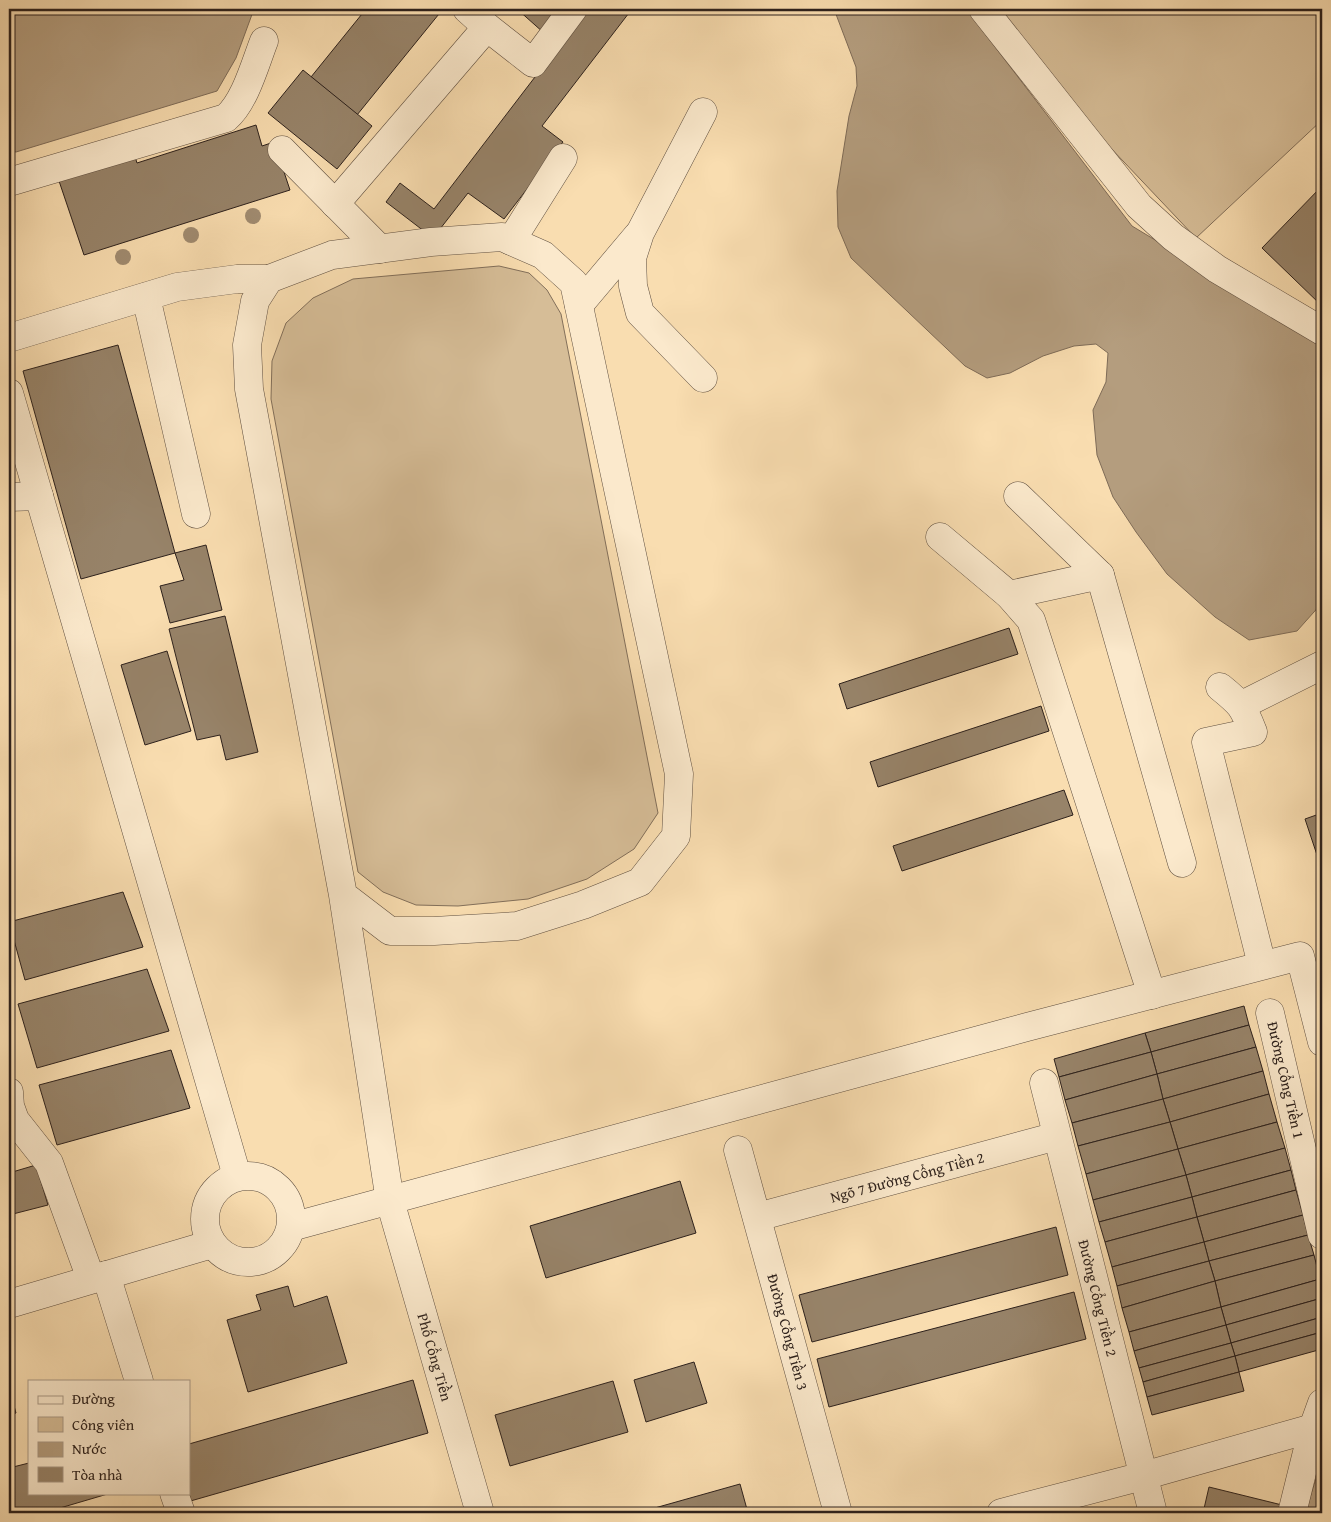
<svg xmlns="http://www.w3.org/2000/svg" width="1331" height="1522" font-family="'Gentium Book Plus',serif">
  <rect width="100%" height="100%" fill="#f9ddb0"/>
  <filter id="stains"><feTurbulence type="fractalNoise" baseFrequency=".004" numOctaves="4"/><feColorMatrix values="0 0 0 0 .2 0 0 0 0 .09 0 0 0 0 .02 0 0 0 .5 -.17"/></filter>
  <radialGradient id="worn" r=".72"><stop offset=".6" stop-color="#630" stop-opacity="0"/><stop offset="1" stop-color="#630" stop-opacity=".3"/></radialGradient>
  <!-- green -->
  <g fill="#d6bd97" stroke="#826f5a">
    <path d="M 979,9 L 1318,9 L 1322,13 L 1322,120 L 1196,238 Z"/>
    <path d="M 499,266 L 529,273 L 547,290 L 561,314 L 658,813 L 634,849 L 587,879 L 528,899 L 458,906 L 416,905 L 383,892 L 358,872 L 271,399 L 272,361 L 286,323 L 313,298 L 353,279 Z"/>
  </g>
  <!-- water -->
  <g fill="#b49d7e" stroke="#7e6b57">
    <path d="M 9,9 L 254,9 L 236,58 L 217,91 L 16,152 L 9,151 Z"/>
    <path d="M 834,9 L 966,9 L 1132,226 L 1322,341 L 1322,603 L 1297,631 L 1249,640 L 1215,617 L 1167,574 L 1136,532 L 1113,497 L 1097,455 L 1093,410 L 1106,382 L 1108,353 L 1096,344 L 1074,346 L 1043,356 L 1010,373 L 987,378 L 965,366 L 851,258 L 838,227 L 837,191 L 849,116 L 857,86 L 856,67 Z"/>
    <path d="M 1322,1460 L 1322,1513 L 1305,1513 Z"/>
  </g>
  <!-- building -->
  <g fill="#978369" stroke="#2d211c">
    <path d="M 366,9 L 443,9 L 357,115 L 311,77 Z"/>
    <path d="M 517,9 L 565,9 L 544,33 Z"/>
    <path d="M 587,9 L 632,9 L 542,126 L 563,142 L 504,219 L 468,193 L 433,238 L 386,202 L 400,183 L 434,209 Z"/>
    <path d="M 303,70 L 372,126 L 337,169 L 268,113 Z"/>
    <path d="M 256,125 L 262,146 L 274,142 L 290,190 L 84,255 L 57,175 L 129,138 L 137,163 Z"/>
    <path d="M 1322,186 L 1322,306 L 1262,248 Z"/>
    <path d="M 118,345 L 175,553 L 81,579 L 23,371 Z"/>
    <path d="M 206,545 L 222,610 L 170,623 L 160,586 L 184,580 L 175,553 Z"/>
    <path d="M 225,616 L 258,752 L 226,760 L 220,735 L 197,740 L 169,629 Z"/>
    <path d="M 1009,628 L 1018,654 L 847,709 L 839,684 Z"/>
    <path d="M 167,651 L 191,731 L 145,745 L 121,665 Z"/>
    <path d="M 1041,706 L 1049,731 L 878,787 L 870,762 Z"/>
    <path d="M 1064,790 L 1073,815 L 902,871 L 893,846 Z"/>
    <path d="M 1322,813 L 1322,854 L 1317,855 L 1305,819 Z"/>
    <path d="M 123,892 L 143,947 L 25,980 L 9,922 Z"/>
    <path d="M 147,969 L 169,1031 L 37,1068 L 18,1004 Z"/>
    <path d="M 1244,1006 L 1249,1025 L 1151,1052 L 1145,1033 Z"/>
    <path d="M 1249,1025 L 1256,1047 L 1157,1074 L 1151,1052 Z"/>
    <path d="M 1145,1033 L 1151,1052 L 1059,1077 L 1054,1059 Z"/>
    <path d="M 1256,1047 L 1263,1071 L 1163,1099 L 1157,1074 Z"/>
    <path d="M 171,1050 L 190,1108 L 57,1145 L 39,1085 Z"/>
    <path d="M 1151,1052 L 1157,1074 L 1065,1100 L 1059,1077 Z"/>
    <path d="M 1263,1071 L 1269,1094 L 1170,1122 L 1163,1099 Z"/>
    <path d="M 1157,1074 L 1163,1099 L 1072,1123 L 1065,1100 Z"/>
    <path d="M 1269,1094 L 1277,1122 L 1178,1149 L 1170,1122 Z"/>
    <path d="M 1163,1099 L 1170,1122 L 1078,1146 L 1072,1123 Z"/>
    <path d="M 1170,1122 L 1178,1149 L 1086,1174 L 1078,1146 Z"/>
    <path d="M 1277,1122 L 1285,1148 L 1186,1175 L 1178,1149 Z"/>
    <path d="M 1285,1148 L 1291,1170 L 1192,1197 L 1186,1175 Z"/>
    <path d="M 1178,1149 L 1186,1175 L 1093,1200 L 1086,1174 Z"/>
    <path d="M 36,1165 L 48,1205 L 9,1215 L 9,1173 Z"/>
    <path d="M 1291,1170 L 1296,1190 L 1197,1217 L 1192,1197 Z"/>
    <path d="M 1186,1175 L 1192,1197 L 1099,1222 L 1093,1200 Z"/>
    <path d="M 680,1181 L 696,1233 L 546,1278 L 530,1226 Z"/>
    <path d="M 1296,1190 L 1303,1215 L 1204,1242 L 1197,1217 Z"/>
    <path d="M 1192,1197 L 1197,1217 L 1105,1242 L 1099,1222 Z"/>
    <path d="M 1303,1215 L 1308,1235 L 1209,1261 L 1204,1242 Z"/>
    <path d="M 1197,1217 L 1204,1242 L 1112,1267 L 1105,1242 Z"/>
    <path d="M 1056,1227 L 1068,1275 L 812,1342 L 799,1295 Z"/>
    <path d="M 1308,1235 L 1314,1255 L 1215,1281 L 1209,1261 Z"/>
    <path d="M 1204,1242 L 1209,1261 L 1117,1286 L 1112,1267 Z"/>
    <path d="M 1314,1255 L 1320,1279 L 1221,1307 L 1215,1281 Z"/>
    <path d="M 1209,1261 L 1215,1281 L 1122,1308 L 1117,1286 Z"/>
    <path d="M 1320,1279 L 1322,1298 L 1226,1325 L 1221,1307 Z"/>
    <path d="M 1215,1281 L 1221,1307 L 1129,1332 L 1122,1308 Z"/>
    <path d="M 288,1286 L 294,1307 L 327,1296 L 347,1363 L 248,1392 L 227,1320 L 261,1310 L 256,1295 Z"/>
    <path d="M 1074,1292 L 1086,1339 L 829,1407 L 817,1359 Z"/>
    <path d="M 1322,1298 L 1322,1317 L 1231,1343 L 1226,1325 Z"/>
    <path d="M 1221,1307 L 1226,1325 L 1134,1351 L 1129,1332 Z"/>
    <path d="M 1322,1317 L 1322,1332 L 1235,1356 L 1231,1343 Z"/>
    <path d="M 1226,1325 L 1231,1343 L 1139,1368 L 1134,1351 Z"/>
    <path d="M 1322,1332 L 1322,1349 L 1239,1372 L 1235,1356 Z"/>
    <path d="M 1231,1343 L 1235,1356 L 1143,1382 L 1139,1368 Z"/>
    <path d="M 1235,1356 L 1239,1372 L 1147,1397 L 1143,1382 Z"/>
    <path d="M 694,1362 L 707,1403 L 646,1422 L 634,1380 Z"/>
    <path d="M 1239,1372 L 1244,1391 L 1152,1415 L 1147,1397 Z"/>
    <path d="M 413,1380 L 428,1433 L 187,1502 L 184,1493 L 189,1493 L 189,1444 Z"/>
    <path d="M 613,1381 L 628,1432 L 510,1466 L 495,1415 Z"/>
    <path d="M 9,1388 L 16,1413 L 9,1415 Z"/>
    <path d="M 29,1463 L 29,1493 L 111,1493 L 43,1513 L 9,1513 L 9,1468 Z"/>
    <path d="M 740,1484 L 748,1513 L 637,1513 Z"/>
    <path d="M 1209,1487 L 1282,1505 L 1280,1513 L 1203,1513 Z"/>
  </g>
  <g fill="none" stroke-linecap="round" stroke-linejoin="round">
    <defs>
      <g id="minor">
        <path d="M 467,9 L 487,27 L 533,63 L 573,9"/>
        <path d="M 983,9 L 1139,206 L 1173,237 L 1217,269 L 1322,331"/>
        <path d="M 703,112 L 640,233 L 632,258 L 633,286 L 640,313 L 703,378"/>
        <path d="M 282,150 L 380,249"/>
        <path d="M 9,182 L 226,118 C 245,102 255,64 264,41"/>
        <path d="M 335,204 L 487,27"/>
        <path d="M 511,241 L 563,158"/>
        <path d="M 146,297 L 196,514"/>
        <path d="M 579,305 L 637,236"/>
        <path d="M 9,338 L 177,287 L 237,279 L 269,279"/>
        <path d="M 9,393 L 237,1176"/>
        <path d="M 1018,496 L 1100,575"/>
        <path d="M 9,497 L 39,496"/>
        <path d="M 940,537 L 1009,595 L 1031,620 L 1152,995"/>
        <path d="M 1009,595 L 1100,575 L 1182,863"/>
        <path d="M 1220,687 C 1241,704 1243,706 1253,732 L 1206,742 L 1262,965"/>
        <path d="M 1244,709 L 1250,701 L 1322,665"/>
        <path d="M 343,895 L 390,931 L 434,931 L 517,926 L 583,905 L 640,882 L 676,836 L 679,774 L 574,283 L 543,255 L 502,237 L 431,242 L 332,255 L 269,279 L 255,301 L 247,345 L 249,389 L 343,895 L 390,1201 L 480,1513"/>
        <path d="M 1270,1013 L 1322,1235"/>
        <path d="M 1044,1083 L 1153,1513"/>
        <path d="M 9,1092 L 10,1106 L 15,1120 L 49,1163 L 91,1279"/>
        <path d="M 738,1150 L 838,1513"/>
        <circle cx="248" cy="1219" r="43"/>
        <path d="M 757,1217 L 1057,1136"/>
        <path d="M 291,1227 L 1027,1027 L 1300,956 L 1322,1042"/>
        <path d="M 106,1275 L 139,1381"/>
        <path d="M 9,1304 L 212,1244"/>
        <path d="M 174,1493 L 181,1513"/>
        <path d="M 1001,1513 L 1143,1476 L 1313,1428"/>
        <path d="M 1292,1513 L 1313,1428 L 1322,1403"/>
      </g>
    </defs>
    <!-- minor casing -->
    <use href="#minor" stroke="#605041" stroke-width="29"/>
    <!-- minor -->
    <use href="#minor" stroke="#fbe9cc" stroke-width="28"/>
  </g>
  <!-- trees -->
  <g fill="#a08b70">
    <circle cx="253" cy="216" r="8"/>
    <circle cx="191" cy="235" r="8"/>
    <circle cx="123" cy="257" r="8"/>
  </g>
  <g text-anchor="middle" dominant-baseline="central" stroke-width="4" stroke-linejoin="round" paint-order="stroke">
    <!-- street labels -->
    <g font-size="15" fill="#2d211c" stroke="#fbe9cc">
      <text transform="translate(1286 1080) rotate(77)">Đường Cổng Tiền 1</text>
      <text transform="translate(907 1177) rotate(-15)">Ngõ 7 Đường Cổng Tiền 2</text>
      <text transform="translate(1098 1298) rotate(76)">Đường Cổng Tiền 2</text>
      <text transform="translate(788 1332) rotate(75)">Đường Cổng Tiền 3</text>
      <text transform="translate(435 1357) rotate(74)">Phố Cổng Tiền</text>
    </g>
  </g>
  <!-- margin -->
  <rect width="1331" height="1522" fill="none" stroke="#f9ddb0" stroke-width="30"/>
  <rect x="10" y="10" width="1311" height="1502" fill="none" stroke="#2d211c" stroke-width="2.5"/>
  <rect x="15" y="15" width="1301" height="1492" fill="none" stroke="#2d211c"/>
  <!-- legend -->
  <rect x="28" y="1380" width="162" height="115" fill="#fbe9cc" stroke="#a99986"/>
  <rect x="38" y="1396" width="25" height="8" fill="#fbe9cc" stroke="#a99986"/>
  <text x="72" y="1404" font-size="15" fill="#2d211c">Đường</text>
  <rect x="38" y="1417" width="25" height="15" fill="#d6bd97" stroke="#a99986"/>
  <text x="72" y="1430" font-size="15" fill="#2d211c">Công viên</text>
  <rect x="38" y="1442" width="25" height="15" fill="#b49d7e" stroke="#a99986"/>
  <text x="72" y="1454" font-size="15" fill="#2d211c">Nước</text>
  <rect x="38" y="1467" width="25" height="15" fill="#978369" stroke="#a99986"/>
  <text x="72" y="1480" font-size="15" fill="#2d211c">Tòa nhà</text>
  <rect width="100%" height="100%" filter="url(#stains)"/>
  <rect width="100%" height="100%" fill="url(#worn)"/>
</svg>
